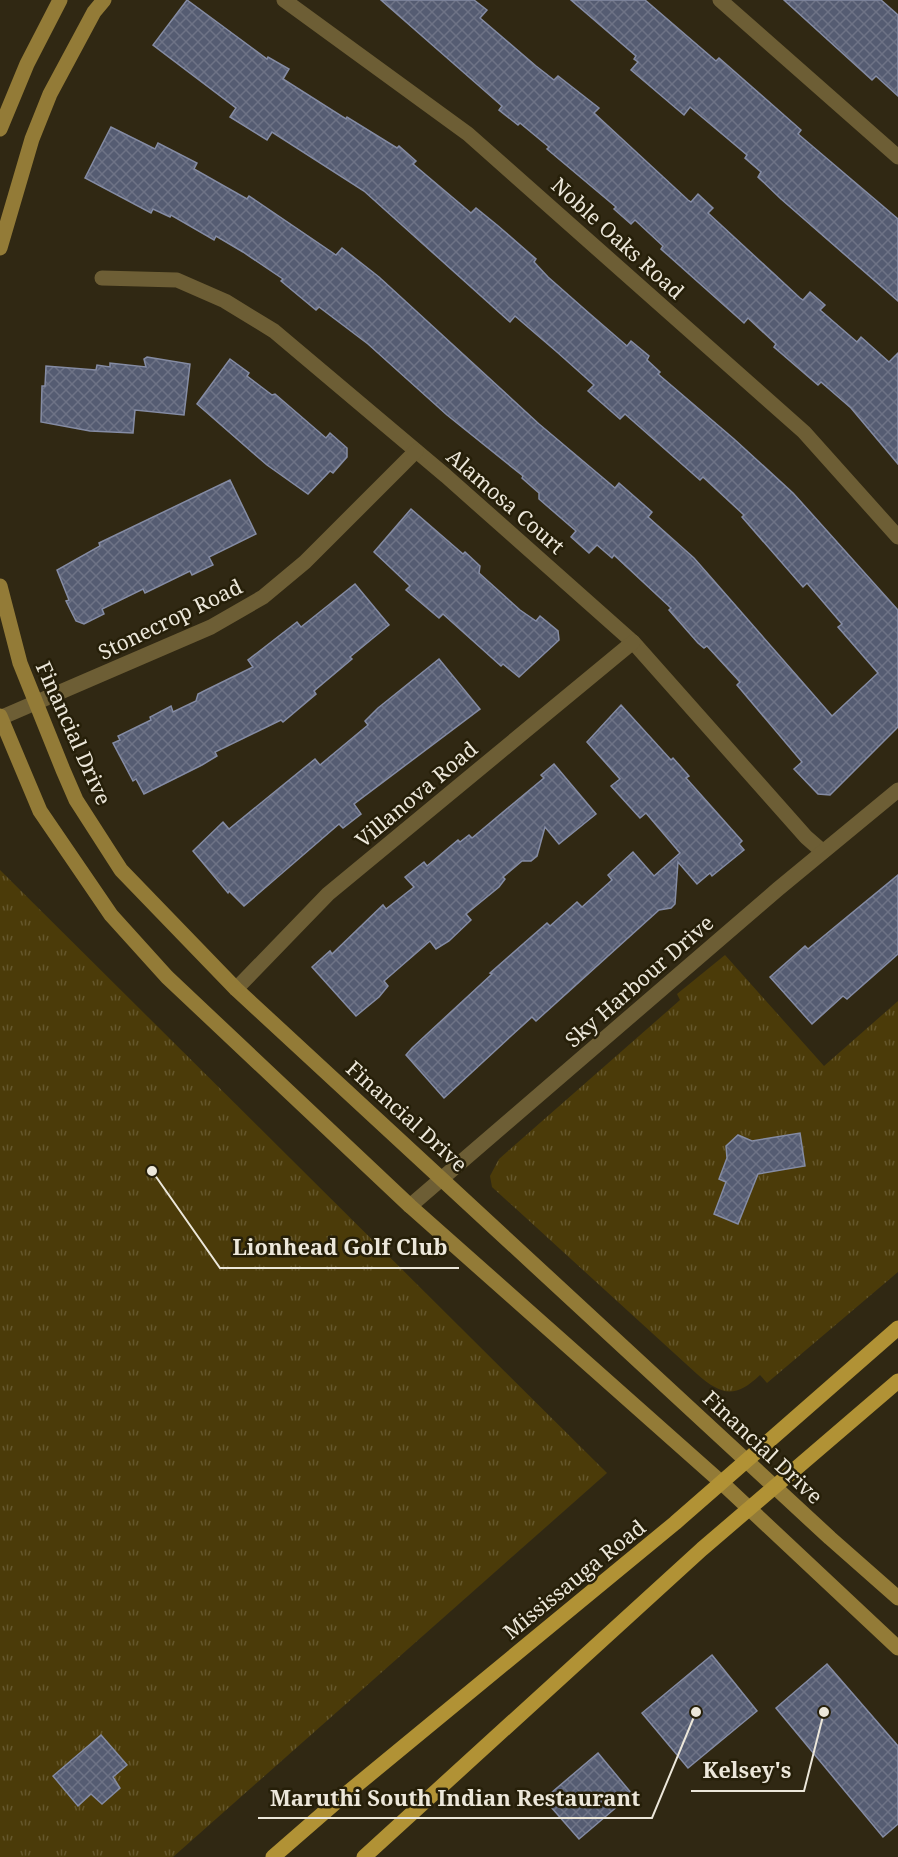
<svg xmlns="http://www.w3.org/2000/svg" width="898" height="1857" font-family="'Noto Serif',serif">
  <defs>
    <pattern id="grass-tufts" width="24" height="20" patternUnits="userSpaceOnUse" patternTransform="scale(1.5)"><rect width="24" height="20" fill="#4b3b09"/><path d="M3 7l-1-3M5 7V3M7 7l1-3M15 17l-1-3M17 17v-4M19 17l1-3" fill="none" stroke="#65572c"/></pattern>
    <pattern id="building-cross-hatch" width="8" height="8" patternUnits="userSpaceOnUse" patternTransform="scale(1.5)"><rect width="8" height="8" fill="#555c72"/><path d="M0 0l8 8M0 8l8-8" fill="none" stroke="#6e7386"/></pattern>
  </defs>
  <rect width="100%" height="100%" fill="#302813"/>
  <!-- grass -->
  <g fill="url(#grass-tufts)">
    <path d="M 0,870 L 607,1473 L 173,1857 L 0,1857 Z"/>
    <path d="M 725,955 L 824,1066 L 898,1001 L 898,1272 L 767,1383 L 760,1375 C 735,1399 721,1395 697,1374 L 492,1187 L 490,1176 L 499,1159 L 680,1000 L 677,994 Z"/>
  </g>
  <!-- building -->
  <g fill="url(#building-cross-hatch)" stroke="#858ca4" stroke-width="1.5">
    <path d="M 187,0 L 267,59 L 268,57 L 289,69 L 283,79 L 346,119 L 347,117 L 397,148 L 399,146 L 416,161 L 413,164 L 471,213 L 476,208 L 497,225 L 536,259 L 534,262 L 548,277 L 590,314 L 627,346 L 631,341 L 649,356 L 647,360 L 660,372 L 658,374 L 734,439 L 793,493 L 898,610 L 898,727 L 830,795 L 818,794 L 794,769 L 802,762 L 737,685 L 740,682 L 707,646 L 704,648 L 698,643 L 669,610 L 671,608 L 614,555 L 612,558 L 597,545 L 589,553 L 571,537 L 576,531 L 539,499 L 539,493 L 522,478 L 523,476 L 447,415 L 368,344 L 319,307 L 316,310 L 281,281 L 283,279 L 243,252 L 216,236 L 214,240 L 171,215 L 170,217 L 153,209 L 151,213 L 85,178 L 111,127 L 155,149 L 158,143 L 197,163 L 194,169 L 247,199 L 249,196 L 336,255 L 342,248 L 379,277 L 539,424 L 615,488 L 619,483 L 652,512 L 648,517 L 694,558 L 832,716 L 878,673 L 838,627 L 842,624 L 807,583 L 803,587 L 742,517 L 744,515 L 703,477 L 700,480 L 625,414 L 620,419 L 588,391 L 594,385 L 557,352 L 515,316 L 510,322 L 364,191 L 272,132 L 267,140 L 230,117 L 236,108 L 153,45 Z"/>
    <path d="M 381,0 L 474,0 L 487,10 L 480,18 L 536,66 L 554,80 L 558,76 L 599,108 L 594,113 L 688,200 L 691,202 L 698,194 L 713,208 L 708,213 L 800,298 L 803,300 L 810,292 L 825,305 L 820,310 L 857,342 L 861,337 L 889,362 L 898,353 L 898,464 L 851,408 L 821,382 L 818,385 L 774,347 L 776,344 L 748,318 L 744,323 L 661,249 L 663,246 L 635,220 L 631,224 L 614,209 L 616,207 L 547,149 L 549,147 L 520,123 L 518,125 L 499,110 L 502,106 Z"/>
    <path d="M 571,0 L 645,0 L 716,61 L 719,58 L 801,130 L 798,134 L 898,219 L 898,301 L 781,199 L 758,177 L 761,172 L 745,158 L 747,155 L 690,107 L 684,115 L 631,70 L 638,62 L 634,59 L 636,56 Z"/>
    <path d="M 784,0 L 881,0 L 898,15 L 898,96 L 876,76 L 872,80 Z"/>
    <path d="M 147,357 L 190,364 L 184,415 L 135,410 L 133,433 L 90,431 L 41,422 L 42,386 L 45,386 L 46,366 L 96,370 L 97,365 L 110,367 L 110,363 L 146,367 L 144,359 Z"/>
    <path d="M 230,359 L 249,373 L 247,376 L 272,395 L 275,394 L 326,438 L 330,433 L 347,448 L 347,457 L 333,473 L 330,471 L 308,494 L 267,465 L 197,404 Z"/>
    <path d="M 230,480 L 256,534 L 209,557 L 213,565 L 192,575 L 190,571 L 145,593 L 143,589 L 102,609 L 104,614 L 84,624 L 76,621 L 66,601 L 69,600 L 57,570 L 100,546 L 99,543 Z"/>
    <path d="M 411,509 L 463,554 L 465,552 L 480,566 L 479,573 L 520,610 L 536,621 L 540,616 L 558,631 L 559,640 L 519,677 L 503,664 L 501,666 L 443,614 L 439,618 L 406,590 L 410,586 L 374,552 Z"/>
    <path d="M 355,584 L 389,625 L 350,657 L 352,659 L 314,691 L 316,694 L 283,722 L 281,720 L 215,752 L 217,756 L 202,765 L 144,794 L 136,779 L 133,781 L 113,743 L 120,740 L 118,736 L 151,720 L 150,717 L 171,706 L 173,712 L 196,701 L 198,694 L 206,690 L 253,667 L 248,660 L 297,622 L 301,627 Z"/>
    <path d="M 439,659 L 480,709 L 354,804 L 361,814 L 343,828 L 339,824 L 244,906 L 229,891 L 228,893 L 193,851 L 223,822 L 229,829 L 315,759 L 320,765 L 368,725 L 365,721 L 378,708 Z"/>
    <path d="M 621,705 L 671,760 L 673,758 L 689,776 L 686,778 L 742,841 L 739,844 L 744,850 L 712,876 L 710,873 L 697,884 L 678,862 L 675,904 L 671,908 L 659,910 L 536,1021 L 532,1017 L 511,1036 L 444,1098 L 406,1055 L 412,1048 L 492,974 L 490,973 L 547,923 L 550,926 L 577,902 L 582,907 L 612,880 L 608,875 L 633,852 L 654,876 L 680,853 L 646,813 L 640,818 L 611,786 L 620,779 L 587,742 Z"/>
    <path d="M 554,764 L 596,814 L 559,844 L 545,827 L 537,856 L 531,861 L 522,861 L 503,877 L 505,879 L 499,887 L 466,914 L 471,920 L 449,941 L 436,949 L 430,941 L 384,981 L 388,986 L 379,997 L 356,1016 L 312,967 L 330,951 L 332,954 L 383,905 L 386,909 L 414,887 L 405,877 L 424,862 L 427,866 L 458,840 L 460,842 L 469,835 L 472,838 L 544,778 L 541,775 Z"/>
    <path d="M 898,875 L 898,954 L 847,999 L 843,996 L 812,1024 L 770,977 L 805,946 L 808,949 Z"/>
    <path d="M 800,1133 L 805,1166 L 758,1174 L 738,1224 L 714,1214 L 726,1182 L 719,1179 L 727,1158 L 726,1146 L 738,1135 L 752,1141 Z"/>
    <path d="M 712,1655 L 757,1711 L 688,1768 L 642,1713 Z"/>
    <path d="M 827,1664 L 898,1746 L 898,1824 L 883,1837 L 776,1708 Z"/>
    <path d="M 101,1735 L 127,1765 L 113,1777 L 120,1788 L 102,1804 L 91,1794 L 78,1806 L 53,1776 Z"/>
    <path d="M 598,1753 L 632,1794 L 579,1839 L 544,1799 Z"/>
  </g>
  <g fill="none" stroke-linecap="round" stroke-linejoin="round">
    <!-- street -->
    <g stroke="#6d5e35" stroke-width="15">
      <path d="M 284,0 L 468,134 L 804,432 L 898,537"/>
      <path d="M 720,0 L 898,157"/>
      <path d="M 102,278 L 177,280 L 225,301 L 274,331 L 446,476 L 633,642 L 806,837 L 822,851"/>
      <path d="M 0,718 L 211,627 L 263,597 L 305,562 L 416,451"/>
      <path d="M 236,989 L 328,894 L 633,642"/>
      <path d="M 410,1206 L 778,889 L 898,790"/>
    </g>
    <!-- secondary -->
    <g stroke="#937b37" stroke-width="15">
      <path d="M 0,129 L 27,64 L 60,0"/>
      <path d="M 0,248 L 32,139 L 50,94 L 94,12 L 104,0"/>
      <path d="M 0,586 L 20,663 L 63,770 L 76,800 L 121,870 L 236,989 L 830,1538 L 898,1598"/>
      <path d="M 0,716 L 40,811 L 111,915 L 167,977 L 410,1206 L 722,1483 L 898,1648"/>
    </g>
    <!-- primary -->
    <g stroke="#b19235" stroke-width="15">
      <path d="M 273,1857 L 335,1803 L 675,1523 L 898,1328"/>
      <path d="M 364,1857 L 702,1549 L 898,1381"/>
    </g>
  </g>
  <g text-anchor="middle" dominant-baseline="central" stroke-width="5" stroke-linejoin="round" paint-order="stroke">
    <!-- street labels -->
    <g font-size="21" fill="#ece7da" stroke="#261f09">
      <text transform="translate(618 238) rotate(42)">Noble Oaks Road</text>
      <text transform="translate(506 501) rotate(41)">Alamosa Court</text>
      <text transform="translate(170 619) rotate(-26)">Stonecrop Road</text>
      <text transform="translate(74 733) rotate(66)">Financial Drive</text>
      <text transform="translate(416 794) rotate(-40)">Villanova Road</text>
      <text transform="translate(639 981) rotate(-41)">Sky Harbour Drive</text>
      <text transform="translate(407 1116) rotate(42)">Financial Drive</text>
      <text transform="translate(763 1447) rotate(43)">Financial Drive</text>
      <text transform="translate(574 1579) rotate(-39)">Mississauga Road</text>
    </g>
  </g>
  <!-- callouts -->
  <path fill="none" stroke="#ece7da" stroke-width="2" d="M152 1171L220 1268H459M824 1712L804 1791H691M696 1712L652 1818H258"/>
  <g fill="#ece7da" stroke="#261f09" stroke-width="2">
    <circle cx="152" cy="1171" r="6"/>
    <circle cx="824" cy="1712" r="6"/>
    <circle cx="696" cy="1712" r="6"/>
  </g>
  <g font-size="22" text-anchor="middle" font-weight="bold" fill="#ece7da" stroke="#261f09" stroke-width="5" stroke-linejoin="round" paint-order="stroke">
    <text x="340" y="1255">Lionhead Golf Club</text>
    <text x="747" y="1778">Kelsey's</text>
    <text x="455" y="1806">Maruthi South Indian Restaurant</text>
  </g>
</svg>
